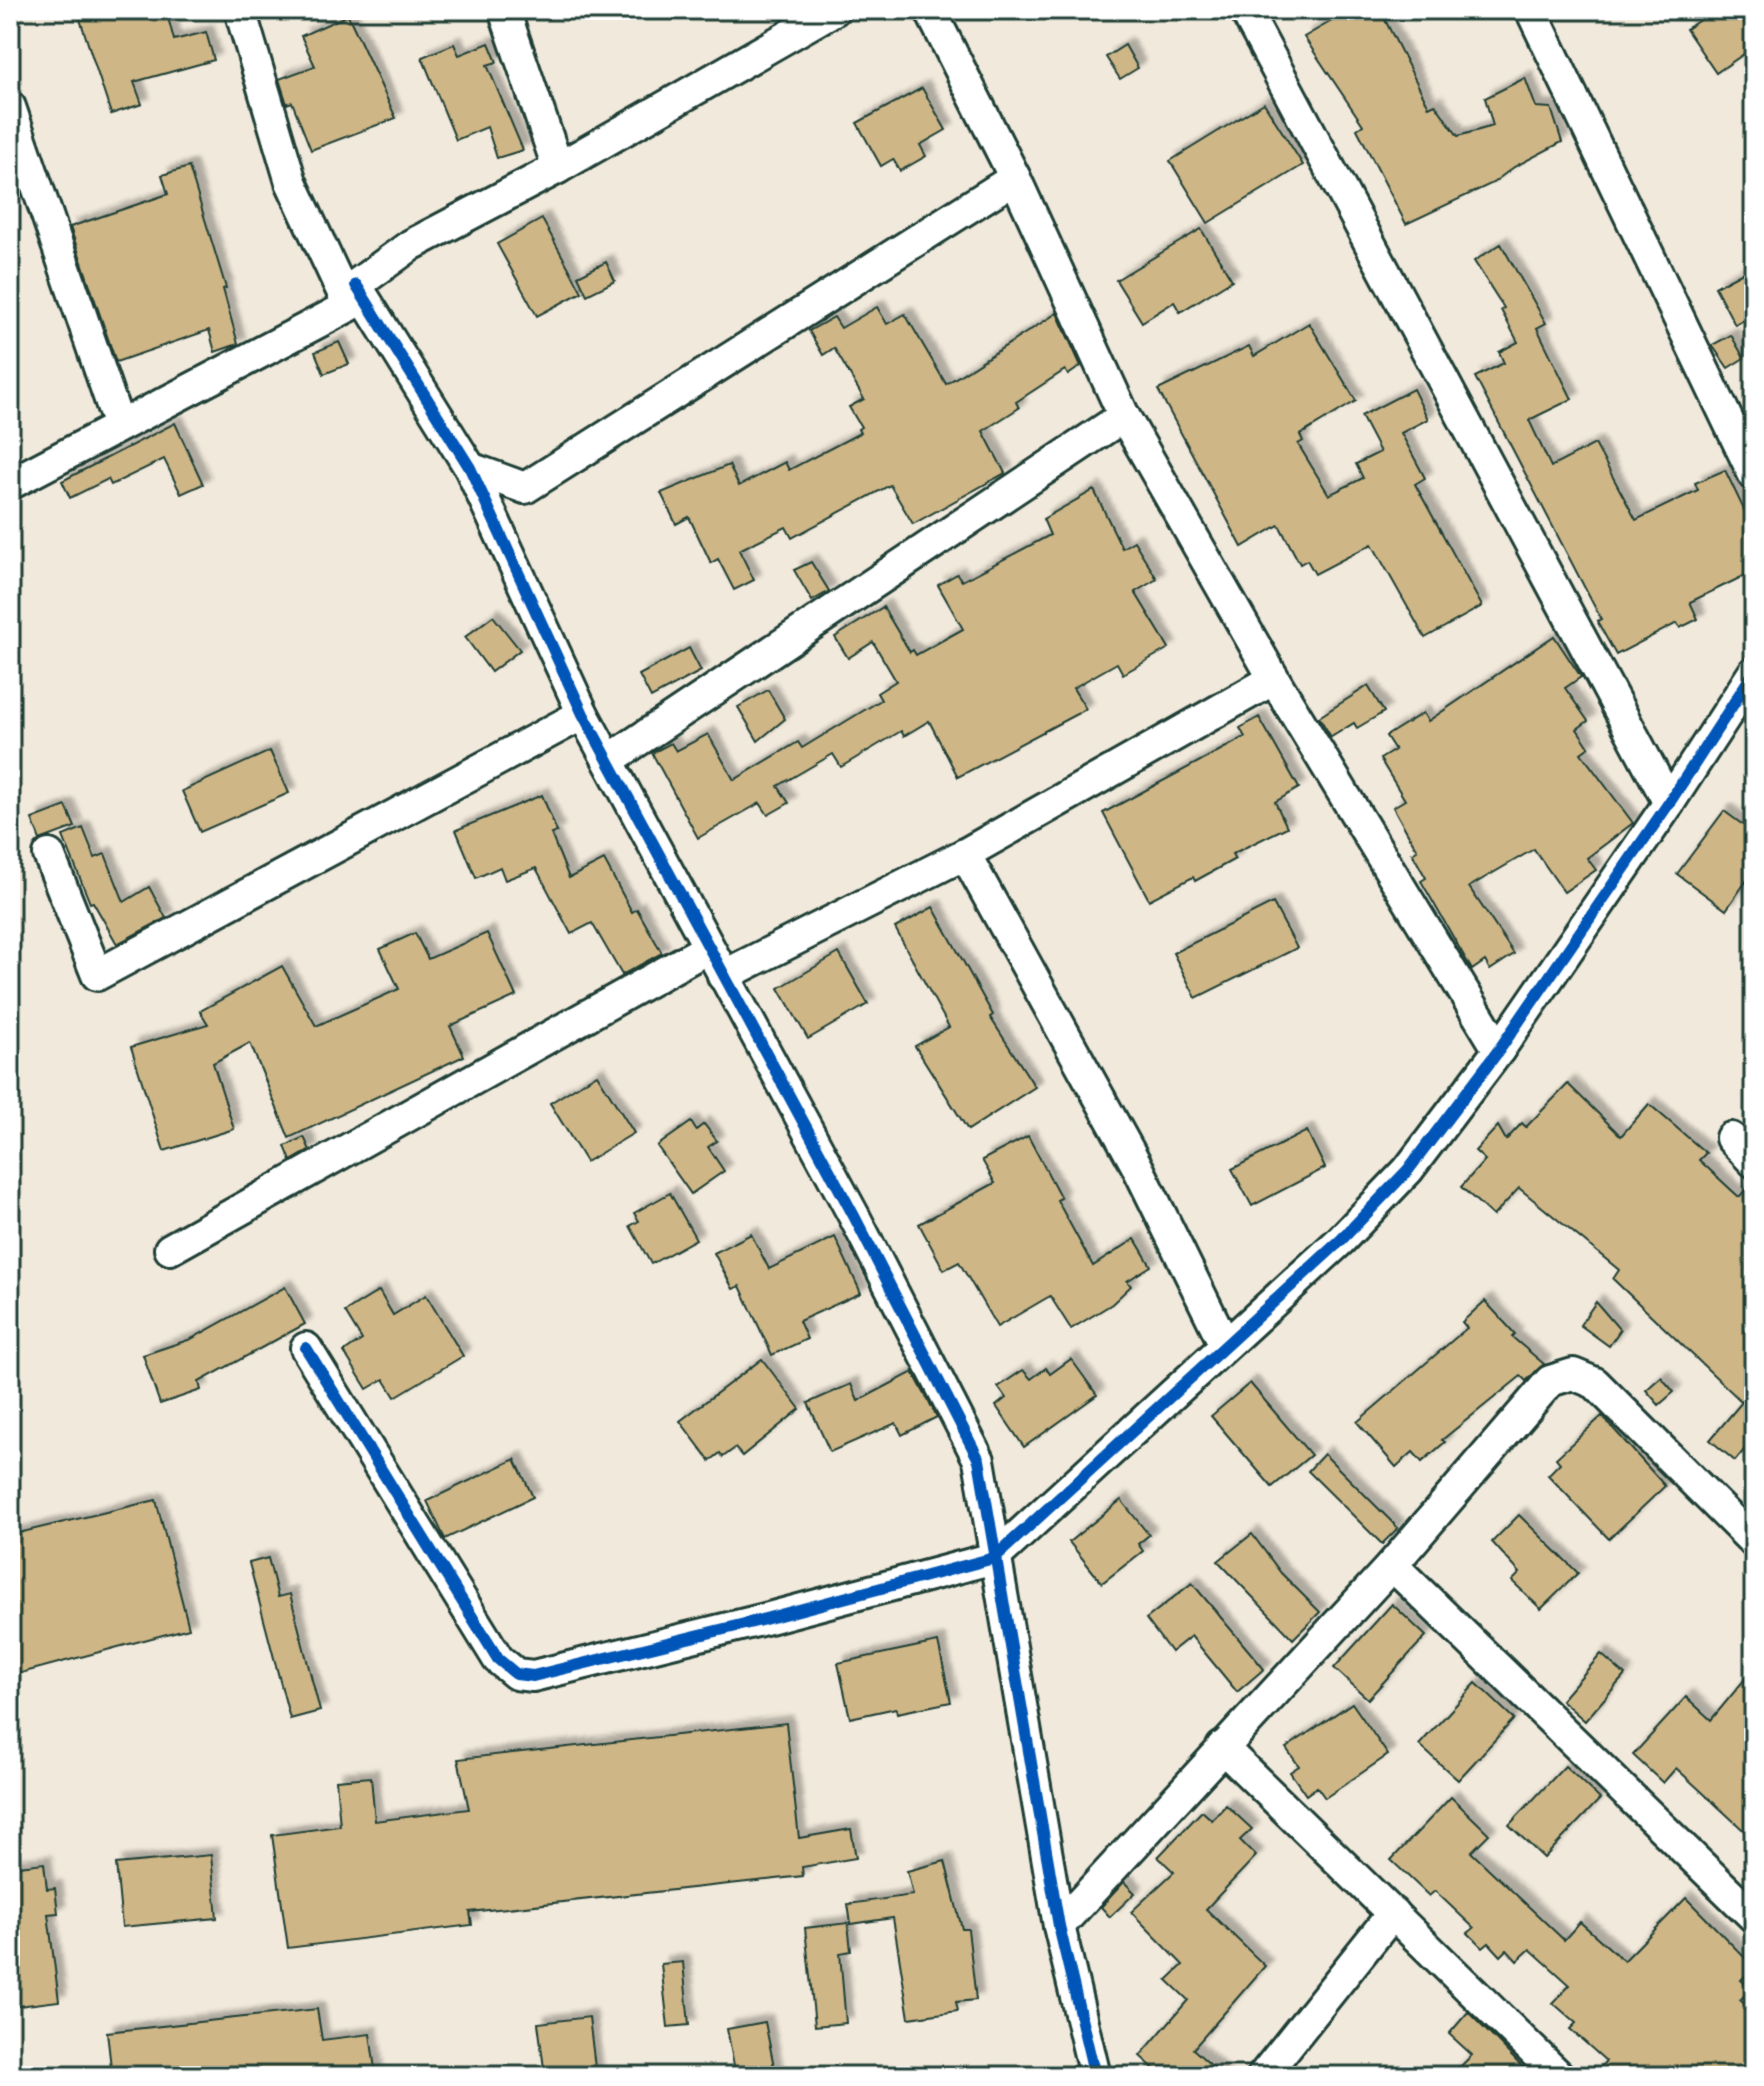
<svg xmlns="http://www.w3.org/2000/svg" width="1764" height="2086" font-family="Sriracha,sans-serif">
  <defs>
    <filter id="shadow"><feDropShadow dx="7" dy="-7" stdDeviation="2" flood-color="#0004"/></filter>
  </defs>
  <rect width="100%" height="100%" fill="#f1e9db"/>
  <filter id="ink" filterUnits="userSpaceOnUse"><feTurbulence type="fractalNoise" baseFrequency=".0125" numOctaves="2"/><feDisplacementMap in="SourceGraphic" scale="16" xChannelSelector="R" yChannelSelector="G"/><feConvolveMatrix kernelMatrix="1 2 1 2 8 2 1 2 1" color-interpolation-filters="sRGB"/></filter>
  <g filter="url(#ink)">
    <!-- building -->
    <g fill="#cfb686" stroke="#1f3d34" stroke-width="2" filter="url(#shadow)">
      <path d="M 77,10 L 166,10 L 174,40 L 206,32 L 214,60 L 134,82 L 142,104 L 111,114 Z"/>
      <path d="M 1351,10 L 1380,10 L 1429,107 L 1435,104 L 1458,136 L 1493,126 L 1485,98 L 1525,78 L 1536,107 L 1551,108 L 1562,142 L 1514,167 L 1493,183 L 1406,224 L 1357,129 L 1363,125 L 1304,37 Z"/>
      <path d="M 1715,10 L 1736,10 L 1754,37 L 1754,47 L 1716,73 L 1686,29 Z"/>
      <path d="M 348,15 L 396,118 L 311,150 L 292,102 L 287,104 L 279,79 L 315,66 L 301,36 Z"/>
      <path d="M 489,43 L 497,62 L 487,65 L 523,150 L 497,158 L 487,127 L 456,140 L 422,57 L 454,44 L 459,55 Z"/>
      <path d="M 1125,45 L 1138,68 L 1120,79 L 1106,57 Z"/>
      <path d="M 922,88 L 946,130 L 920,145 L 926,156 L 900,171 L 893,159 L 881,166 L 857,123 Z"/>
      <path d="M 1264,103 L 1303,165 L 1208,223 L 1170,161 Z"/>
      <path d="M 189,167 L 226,288 L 223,289 L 238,344 L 215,352 L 209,330 L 116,362 L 70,227 L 168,194 L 162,175 Z"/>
      <path d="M 542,219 L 582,292 L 537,316 L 497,244 Z"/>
      <path d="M 1201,229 L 1232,280 L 1180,312 L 1174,302 L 1142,322 L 1116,280 Z"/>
      <path d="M 1501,244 L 1546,323 L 1537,328 L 1572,399 L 1529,420 L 1551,467 L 1595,444 L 1636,520 L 1698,490 L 1695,483 L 1725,470 L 1746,514 L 1754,510 L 1754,571 L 1690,602 L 1698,619 L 1680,628 L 1677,623 L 1616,655 L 1597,621 L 1601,619 L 1475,377 L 1504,363 L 1499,352 L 1518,342 L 1501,310 L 1504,308 L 1474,261 Z"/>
      <path d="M 606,262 L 615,281 L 587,295 L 578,276 Z"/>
      <path d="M 1754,266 L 1754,315 L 1735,325 L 1715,287 Z"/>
      <path d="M 877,307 L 887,324 L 905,314 L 946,384 L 1057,313 L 1081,366 L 1068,375 L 1065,370 L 1016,402 L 1019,408 L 983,431 L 1005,473 L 913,524 L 890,485 L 792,538 L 786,527 L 739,550 L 754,580 L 734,590 L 718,559 L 711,563 L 689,517 L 676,524 L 661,493 L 729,465 L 739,486 L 785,462 L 789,470 L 860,433 L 858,429 L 861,427 L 849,407 L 864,399 L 834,348 L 823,355 L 809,331 L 834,317 L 841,328 Z"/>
      <path d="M 1309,323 L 1356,401 L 1300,435 L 1303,441 L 1298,444 L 1329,495 L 1363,478 L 1356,464 L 1380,452 L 1361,416 L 1413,389 L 1428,419 L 1401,433 L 1425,478 L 1415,484 L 1482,606 L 1425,638 L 1372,544 L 1315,574 L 1307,560 L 1300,564 L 1279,525 L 1242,547 L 1158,390 L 1249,346 L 1254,356 Z"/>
      <path d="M 1731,335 L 1744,358 L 1728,368 L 1712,345 Z"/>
      <path d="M 339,342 L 349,364 L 324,374 L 315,352 Z"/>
      <path d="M 175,423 L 203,484 L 181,494 L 164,459 L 111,485 L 108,479 L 70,498 L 62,481 Z"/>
      <path d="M 1094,490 L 1122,548 L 1134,541 L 1157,579 L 1135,592 L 1169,648 L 1123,674 L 1117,663 L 1073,688 L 1086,709 L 958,777 L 929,721 L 904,736 L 901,731 L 841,767 L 833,754 L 778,786 L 789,803 L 768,815 L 760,803 L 698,838 L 652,753 L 671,743 L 676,751 L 708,734 L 734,780 L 798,742 L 802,748 L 881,700 L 877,693 L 896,681 L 873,642 L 848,658 L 835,637 L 883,607 L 910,652 L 913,650 L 916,655 L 963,629 L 938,585 L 957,574 L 962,581 L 1050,535 L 1043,519 Z"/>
      <path d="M 811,562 L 829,591 L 812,601 L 794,570 Z"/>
      <path d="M 493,616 L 520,650 L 491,672 L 465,637 Z"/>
      <path d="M 1554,636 L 1581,677 L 1565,688 L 1588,721 L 1577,729 L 1589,747 L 1581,753 L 1633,823 L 1587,858 L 1596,870 L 1564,892 L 1534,849 L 1469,887 L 1514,954 L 1490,970 L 1485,961 L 1472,970 L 1421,881 L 1426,878 L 1412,853 L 1417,850 L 1393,807 L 1405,800 L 1380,759 L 1395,750 L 1386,736 L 1423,713 L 1428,721 Z"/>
      <path d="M 689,648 L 701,671 L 651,698 L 639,675 Z"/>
      <path d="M 1368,686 L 1384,712 L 1357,728 L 1354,723 L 1331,737 L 1319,717 Z"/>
      <path d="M 768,690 L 785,719 L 758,741 L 738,707 Z"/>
      <path d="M 1259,717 L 1299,788 L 1275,802 L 1287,827 L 1232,854 L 1235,859 L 1195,881 L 1193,877 L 1149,900 L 1103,813 L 1245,737 L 1240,728 Z"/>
      <path d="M 270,751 L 289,793 L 200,832 L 182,791 Z"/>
      <path d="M 542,795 L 557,832 L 551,834 L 569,878 L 604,860 L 632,912 L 637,909 L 662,953 L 622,975 L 592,923 L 571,934 L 536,868 L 505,880 L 500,867 L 476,878 L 456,830 Z"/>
      <path d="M 66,806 L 75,827 L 40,840 L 32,819 Z"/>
      <path d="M 1724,811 L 1754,833 L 1754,870 L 1726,910 L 1677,874 Z"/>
      <path d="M 83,828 L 95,858 L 105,854 L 124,902 L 149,887 L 166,918 L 117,944 L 93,902 L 90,903 L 63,836 Z"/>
      <path d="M 1273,903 L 1297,948 L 1196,998 L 1173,953 Z"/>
      <path d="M 933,907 L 993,1015 L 990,1017 L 1035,1087 L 968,1130 L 915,1046 L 949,1027 L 895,928 Z"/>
      <path d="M 415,933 L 428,959 L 487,933 L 516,996 L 450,1026 L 464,1056 L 289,1138 L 250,1043 L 213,1063 L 234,1129 L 164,1151 L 131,1047 L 208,1024 L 200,1011 L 282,966 L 316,1026 L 399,989 L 380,949 Z"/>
      <path d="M 839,953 L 868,1004 L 808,1039 L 779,988 Z"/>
      <path d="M 597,1074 L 634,1133 L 586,1162 L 550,1103 Z"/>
      <path d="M 1568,1084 L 1621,1136 L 1649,1104 L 1706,1153 L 1699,1160 L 1739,1197 L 1754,1181 L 1754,1438 L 1735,1461 L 1710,1440 L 1742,1402 L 1613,1279 L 1619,1270 L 1519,1188 L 1493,1216 L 1461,1187 L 1485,1160 L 1475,1151 L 1498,1126 L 1506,1140 L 1522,1123 L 1526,1127 Z"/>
      <path d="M 691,1122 L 696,1130 L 704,1124 L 717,1141 L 708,1147 L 724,1171 L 691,1194 L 657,1146 Z"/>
      <path d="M 1307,1131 L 1325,1168 L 1252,1206 L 1232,1169 Z"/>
      <path d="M 1028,1136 L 1061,1198 L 1057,1200 L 1093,1266 L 1135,1239 L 1151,1266 L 1127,1281 L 1131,1286 L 1112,1304 L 1071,1329 L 1050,1296 L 997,1327 L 959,1262 L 944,1270 L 919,1224 L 995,1183 L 982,1160 Z"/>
      <path d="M 304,1137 L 310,1150 L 291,1161 L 285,1146 Z"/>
      <path d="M 670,1193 L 696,1239 L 651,1264 L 630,1226 L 639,1221 L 634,1213 Z"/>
      <path d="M 751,1234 L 769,1269 L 835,1237 L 861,1293 L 799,1321 L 807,1339 L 772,1355 L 740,1286 L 733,1289 L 714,1253 Z"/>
      <path d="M 285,1287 L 305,1324 L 199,1382 L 201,1390 L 160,1404 L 143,1355 L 191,1339 Z"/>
      <path d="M 379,1291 L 393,1315 L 426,1295 L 463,1356 L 395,1397 L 384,1379 L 367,1389 L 344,1352 L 362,1340 L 345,1312 Z"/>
      <path d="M 1485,1301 L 1515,1334 L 1512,1337 L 1544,1364 L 1526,1381 L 1521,1376 L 1442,1440 L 1445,1442 L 1422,1462 L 1413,1452 L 1396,1467 L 1357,1422 L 1467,1328 L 1462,1322 Z"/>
      <path d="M 1596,1302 L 1620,1330 L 1609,1346 L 1580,1325 Z"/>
      <path d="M 762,1359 L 800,1409 L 742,1456 L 735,1448 L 723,1457 L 720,1453 L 710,1461 L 680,1421 Z"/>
      <path d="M 1071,1359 L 1097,1395 L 1024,1447 L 996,1406 L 1006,1398 L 998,1387 L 1023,1370 L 1031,1379 L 1046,1368 L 1050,1374 Z"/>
      <path d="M 913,1372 L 937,1417 L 902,1435 L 896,1423 L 830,1452 L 808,1403 L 851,1384 L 858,1401 Z"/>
      <path d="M 1661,1377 L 1674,1392 L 1659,1405 L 1646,1390 Z"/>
      <path d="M 1250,1383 L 1311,1455 L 1272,1487 L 1211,1416 Z"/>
      <path d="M 1602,1416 L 1665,1486 L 1609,1539 L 1548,1475 L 1560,1463 L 1556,1458 Z"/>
      <path d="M 1324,1454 L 1398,1528 L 1382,1544 L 1308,1471 Z"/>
      <path d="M 515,1459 L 533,1497 L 445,1539 L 427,1501 Z"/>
      <path d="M 156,1500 L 189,1628 L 10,1676 L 10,1535 Z"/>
      <path d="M 1121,1500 L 1149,1535 L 1138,1544 L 1143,1551 L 1102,1583 L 1069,1542 Z"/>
      <path d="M 1519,1515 L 1578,1573 L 1541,1609 L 1512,1581 L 1520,1573 L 1492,1542 Z"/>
      <path d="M 1252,1534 L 1281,1573 L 1320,1612 L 1293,1639 L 1218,1561 Z"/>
      <path d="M 268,1558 L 278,1597 L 290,1594 L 320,1711 L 290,1719 L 249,1563 Z"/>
      <path d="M 1192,1583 L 1264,1669 L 1237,1692 L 1191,1636 L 1171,1652 L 1146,1619 Z"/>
      <path d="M 1392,1604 L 1426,1636 L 1368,1699 L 1334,1668 Z"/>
      <path d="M 938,1642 L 951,1702 L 897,1713 L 896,1708 L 850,1718 L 838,1663 Z"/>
      <path d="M 1601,1654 L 1625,1675 L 1585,1721 L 1561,1700 Z"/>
      <path d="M 1754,1668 L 1754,1840 L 1676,1768 L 1663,1783 L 1633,1755 L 1686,1697 L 1711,1720 Z"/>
      <path d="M 1476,1683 L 1514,1719 L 1458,1780 L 1419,1745 Z"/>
      <path d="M 1352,1703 L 1388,1755 L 1325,1798 L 1317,1787 L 1306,1795 L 1290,1772 L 1299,1766 L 1286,1748 Z"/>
      <path d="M 786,1723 L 799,1838 L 851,1829 L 856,1858 L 802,1867 L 803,1876 L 470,1912 L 472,1925 L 288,1948 L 272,1835 L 340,1826 L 336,1780 L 371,1777 L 375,1821 L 469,1809 L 458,1759 Z"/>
      <path d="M 1565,1766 L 1600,1799 L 1544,1858 L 1509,1825 Z"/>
      <path d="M 1451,1797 L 1489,1834 L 1471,1852 L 1564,1940 L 1580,1922 L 1624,1961 L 1686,1898 L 1754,1967 L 1741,1980 L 1751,1989 L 1740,2000 L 1754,2013 L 1754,2076 L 1592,2076 L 1606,2061 L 1570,2029 L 1576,2023 L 1553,2003 L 1570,1985 L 1530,1949 L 1517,1961 L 1507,1950 L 1501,1956 L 1489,1943 L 1483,1948 L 1468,1933 L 1474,1928 L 1435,1891 L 1429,1896 L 1391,1860 Z"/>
      <path d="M 1226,1805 L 1252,1829 L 1240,1840 L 1256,1856 L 1206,1909 L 1265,1966 L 1193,2049 L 1223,2076 L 1162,2076 L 1140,2056 L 1188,2000 L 1167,1980 L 1183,1965 L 1131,1912 L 1174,1872 L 1158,1857 L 1202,1811 L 1212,1820 Z"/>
      <path d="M 211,1855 L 217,1918 L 122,1927 L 116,1864 Z"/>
      <path d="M 945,1861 L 962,1929 L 968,1929 L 976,2000 L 956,2002 L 958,2011 L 909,2018 L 893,1918 L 851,1924 L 848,1904 L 913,1895 L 907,1871 Z"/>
      <path d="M 44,1863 L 47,1889 L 55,1888 L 58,1913 L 48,1914 L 59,2001 L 10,2007 L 10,1867 Z"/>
      <path d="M 1124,1882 L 1135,1893 L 1110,1917 L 1101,1907 Z"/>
      <path d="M 848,1923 L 851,1951 L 840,1953 L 846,2023 L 815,2026 L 805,1928 Z"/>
      <path d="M 683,1962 L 689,2025 L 668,2027 L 661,1964 Z"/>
      <path d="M 317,2009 L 322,2040 L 370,2034 L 376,2076 L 112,2076 L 107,2032 Z"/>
      <path d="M 1468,2012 L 1477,2021 L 1531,2076 L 1451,2076 L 1472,2055 L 1449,2034 Z"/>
      <path d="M 589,2017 L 596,2076 L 545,2076 L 538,2023 Z"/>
      <path d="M 765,2022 L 776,2076 L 736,2076 L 727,2029 Z"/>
    </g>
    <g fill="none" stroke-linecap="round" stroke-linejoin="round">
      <defs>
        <g id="minor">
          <path d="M 240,10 L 291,182 L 349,306"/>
          <path d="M 504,10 L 558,168"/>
          <path d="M 930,10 L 1015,178 L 1124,416 L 1274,679 L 1499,1050"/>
          <path d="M 1245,10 L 1669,803"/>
          <path d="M 1531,10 L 1754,475"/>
          <path d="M 10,107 L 119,426"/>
          <path d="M 356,285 L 470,468 L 583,714 L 854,1216 L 979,1460 L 1059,1926 L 1095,2076"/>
          <path d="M 470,468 L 525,488 L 1015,178"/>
          <path d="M 10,484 L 349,306 L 356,285 L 411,245 L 558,168 L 834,10"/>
          <path d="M 609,760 L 1124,416"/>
          <path d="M 965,854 L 1137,1166 L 1225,1345"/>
          <path d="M 49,855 L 97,975 L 583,714"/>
          <path d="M 723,976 L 965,854 L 1274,679"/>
          <path d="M 1731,1138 L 1754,1162"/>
          <path d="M 170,1249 L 708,948"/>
          <path d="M 306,1348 L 498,1659 L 516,1674 L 533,1676 L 765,1619 L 994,1558 L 1341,1240 L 1408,1170 L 1499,1050 L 1669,803 L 1754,672"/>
          <path d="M 1392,1565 L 1754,1917"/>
          <path d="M 1222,1747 L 1559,2076"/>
          <path d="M 1059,1926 L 1392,1565 L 1550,1381 L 1573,1374 L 1595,1383 L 1754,1542"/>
          <path d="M 1263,2076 L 1393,1913"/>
        </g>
      </defs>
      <!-- minor casing -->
      <use href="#minor" stroke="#1f3d34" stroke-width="36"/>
      <!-- minor -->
      <use href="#minor" stroke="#fff" stroke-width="30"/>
      <defs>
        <g id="cycleway">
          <path d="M 356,285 L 470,468 L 583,714 L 854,1216 L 979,1460 L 1059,1926 L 1095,2076"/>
          <path d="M 306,1348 L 498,1659 L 516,1674 L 533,1676 L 765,1619 L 994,1558 L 1341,1240 L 1408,1170 L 1499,1050 L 1669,803 L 1754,672"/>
        </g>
      </defs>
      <!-- cycleway casing -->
      <use href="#cycleway" stroke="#fff" stroke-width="17"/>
      <!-- cycleway -->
      <use href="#cycleway" stroke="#0057b8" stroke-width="12"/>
    </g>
  </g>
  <!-- margin -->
  <rect width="1764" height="2086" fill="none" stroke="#fff" stroke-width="40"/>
  <rect x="20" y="20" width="1724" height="2046" fill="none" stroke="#1f3d34" stroke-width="3" filter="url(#ink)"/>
</svg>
